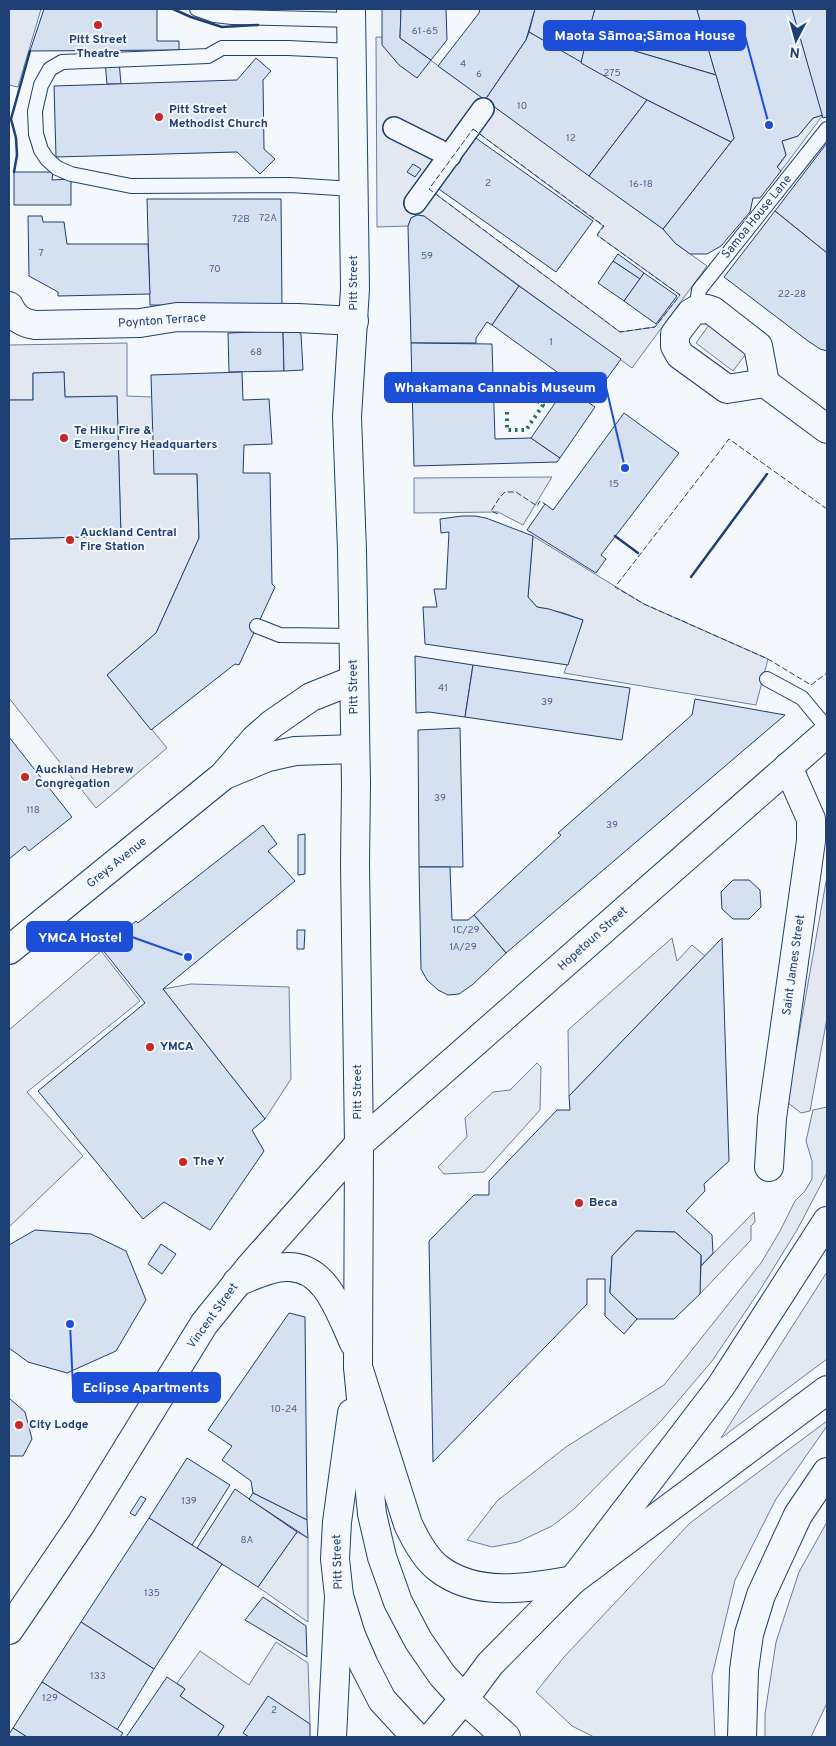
<svg xmlns="http://www.w3.org/2000/svg" width="836" height="1746" font-family="Overpass,sans-serif">
  <rect width="100%" height="100%" fill="#f4f7fb"/>
  <!-- green -->
  <g fill="#e3e9f0" stroke="#687fa3">
    <path d="M 823,115 L 781,171 L 777,168 L 786,155 L 782,141 L 798,136 L 813,118 Z"/>
    <path d="M 709,325 L 746,354 L 733,371 L 696,343 Z"/>
    <path d="M 672,938 L 677,961 L 692,945 L 705,956 L 569,1096 L 568,1030 Z"/>
    <path d="M 537,1063 L 541,1067 L 540,1110 L 484,1172 L 444,1174 L 438,1167 L 467,1137 L 465,1118 L 493,1092 L 510,1090 Z"/>
    <path d="M 827,1107 L 827,1173 L 797,1230 L 760,1290 L 712,1361 L 661,1421 L 574,1509 L 552,1526 L 518,1542 L 492,1547 L 467,1540 L 497,1501 L 566,1447 L 664,1385 L 761,1263 L 780,1231 L 795,1201 L 805,1191 L 812,1179 L 812,1161 L 806,1141 L 813,1110 Z"/>
    <path d="M 754,1212 L 755,1222 L 751,1226 L 751,1240 L 700,1294 L 701,1266 Z"/>
    <path d="M 827,1272 L 827,1359 L 721,1438 Z"/>
    <path d="M 827,1421 L 827,1426 L 776,1499 L 735,1580 L 712,1676 L 715,1737 L 594,1737 L 572,1726 L 536,1692 L 564,1657 L 690,1523 Z"/>
    <path d="M 827,1522 L 827,1703 L 811,1737 L 765,1737 L 765,1714 L 776,1642 L 799,1572 Z"/>
  </g>
  <!-- parking -->
  <g fill="#e3e8f0" stroke="#687fa3" fill-rule="evenodd">
    <path d="M 9,9 L 41,9 L 18,87 L 9,85 Z"/>
    <path d="M 376,37 L 400,38 L 663,229 L 675,243 L 707,266 L 632,368 L 424,216 L 417,215 L 411,218 L 408,226 L 377,227 ZM 473,129 L 603,226 L 597,235 L 680,295 L 655,327 L 620,332 L 429,189 Z"/>
    <path d="M 127,343 L 127,396 L 152,397 L 197,474 L 199,538 L 156,633 L 107,675 L 167,748 L 96,808 L 9,698 L 9,539 L 121,536 L 117,397 L 65,397 L 64,372 L 33,373 L 33,400 L 9,400 L 9,345 Z"/>
    <path d="M 552,477 L 523,525 L 498,512 L 414,513 L 414,478 Z"/>
    <path d="M 533,536 L 644,604 L 768,659 L 756,705 L 564,673 L 583,620 L 564,613 L 537,607 L 528,597 Z"/>
    <path d="M 827,876 L 827,1018 L 810,1111 L 801,1113 L 787,1102 Z"/>
    <path d="M 101,951 L 140,1001 L 27,1092 L 83,1156 L 9,1227 L 9,1030 Z"/>
    <path d="M 191,984 L 289,987 L 291,1079 L 265,1119 L 163,989 Z"/>
    <path d="M 297,1532 L 308,1538 L 308,1622 L 258,1587 Z"/>
    <path d="M 276,1642 L 308,1663 L 310,1724 L 268,1697 L 244,1733 L 249,1737 L 217,1737 L 224,1726 L 180,1696 L 185,1689 L 177,1683 L 200,1651 L 249,1685 Z"/>
  </g>
  <!-- building -->
  <g fill="#d5e0f0" stroke="#1d3f73">
    <path d="M 44,9 L 157,9 L 157,41 L 179,41 L 179,50 L 30,51 Z"/>
    <path d="M 382,9 L 401,9 L 400,38 L 431,60 L 417,78 L 399,65 L 382,45 Z"/>
    <path d="M 401,9 L 446,9 L 447,40 L 431,60 L 400,38 Z"/>
    <path d="M 480,9 L 535,9 L 526,40 L 485,100 L 438,66 L 479,13 Z"/>
    <path d="M 535,9 L 595,9 L 581,63 L 529,32 Z"/>
    <path d="M 595,9 L 697,9 L 716,75 L 587,37 Z"/>
    <path d="M 701,9 L 792,9 L 823,115 L 813,118 L 798,136 L 782,141 L 786,155 L 777,167 L 781,171 L 760,198 L 753,198 L 750,212 L 721,246 L 707,254 L 690,254 L 675,243 L 663,229 L 734,138 L 697,10 Z"/>
    <path d="M 792,9 L 827,9 L 827,117 L 823,118 Z"/>
    <path d="M 529,32 L 647,100 L 589,176 L 485,100 L 526,40 Z"/>
    <path d="M 587,37 L 716,75 L 734,138 L 731,142 L 647,100 L 581,63 Z"/>
    <path d="M 118,50 L 121,84 L 107,84 L 104,51 Z"/>
    <path d="M 256,58 L 271,71 L 263,80 L 264,149 L 275,159 L 260,174 L 237,152 L 56,157 L 54,86 L 237,80 Z"/>
    <path d="M 647,100 L 731,142 L 663,229 L 589,176 Z"/>
    <path d="M 473,136 L 593,221 L 556,272 L 436,187 Z"/>
    <path d="M 827,143 L 827,253 L 775,211 Z"/>
    <path d="M 413,164 L 421,169 L 415,177 L 407,172 Z"/>
    <path d="M 14,172 L 53,172 L 52,180 L 71,179 L 71,205 L 14,205 Z"/>
    <path d="M 147,199 L 281,199 L 282,306 L 150,305 Z"/>
    <path d="M 775,211 L 827,253 L 827,351 L 820,349 L 808,341 L 724,277 Z"/>
    <path d="M 417,215 L 424,216 L 519,286 L 492,325 L 487,322 L 476,338 L 476,343 L 411,343 L 408,226 L 411,218 Z"/>
    <path d="M 28,216 L 42,216 L 43,222 L 64,222 L 67,244 L 148,244 L 150,294 L 58,296 L 58,292 L 29,276 Z"/>
    <path d="M 618,254 L 644,273 L 640,279 L 613,261 Z"/>
    <path d="M 613,261 L 640,279 L 624,301 L 598,283 Z"/>
    <path d="M 644,273 L 677,296 L 656,324 L 624,301 Z"/>
    <path d="M 519,286 L 621,359 L 593,398 L 492,325 Z"/>
    <path d="M 283,331 L 284,371 L 229,372 L 228,333 Z"/>
    <path d="M 283,331 L 297,331 L 301,334 L 303,370 L 284,371 Z"/>
    <path d="M 411,343 L 492,344 L 495,439 L 531,438 L 560,458 L 557,462 L 414,466 Z"/>
    <path d="M 64,372 L 65,397 L 117,396 L 121,536 L 9,539 L 9,400 L 33,400 L 33,373 Z"/>
    <path d="M 242,372 L 243,400 L 269,399 L 272,444 L 244,445 L 243,473 L 270,473 L 272,584 L 275,587 L 239,665 L 235,664 L 151,730 L 107,675 L 156,633 L 199,538 L 197,474 L 154,474 L 151,375 Z"/>
    <path d="M 566,387 L 595,407 L 560,458 L 531,438 Z"/>
    <path d="M 624,413 L 679,453 L 601,555 L 606,559 L 596,573 L 527,530 L 545,504 L 553,510 Z"/>
    <path d="M 462,516 L 475,516 L 486,518 L 533,536 L 528,597 L 537,607 L 549,609 L 583,620 L 568,665 L 425,644 L 423,607 L 437,607 L 434,589 L 446,589 L 449,532 L 441,533 L 440,519 Z"/>
    <path d="M 415,656 L 473,665 L 465,717 L 429,712 L 416,713 Z"/>
    <path d="M 473,665 L 630,688 L 622,740 L 465,717 Z"/>
    <path d="M 695,699 L 785,715 L 506,953 L 474,915 L 561,835 L 558,833 L 692,715 Z"/>
    <path d="M 460,728 L 463,867 L 419,867 L 418,730 Z"/>
    <path d="M 9,737 L 72,817 L 29,851 L 25,846 L 9,859 Z"/>
    <path d="M 263,825 L 277,844 L 268,851 L 295,881 L 163,989 L 265,1119 L 252,1130 L 264,1151 L 210,1230 L 164,1202 L 143,1219 L 38,1091 L 145,1003 L 102,949 L 136,921 L 138,923 Z"/>
    <path d="M 305,834 L 305,874 L 298,875 L 298,835 Z"/>
    <path d="M 419,867 L 450,867 L 452,920 L 468,920 L 474,915 L 506,953 L 472,985 L 459,994 L 448,995 L 438,990 L 427,980 L 421,969 Z"/>
    <path d="M 733,880 L 749,880 L 760,890 L 761,907 L 749,919 L 733,919 L 722,909 L 721,892 Z"/>
    <path d="M 297,930 L 305,930 L 304,949 L 297,949 Z"/>
    <path d="M 722,938 L 729,1161 L 704,1184 L 705,1191 L 686,1211 L 712,1235 L 713,1253 L 701,1266 L 701,1255 L 675,1232 L 636,1231 L 612,1256 L 610,1293 L 637,1319 L 624,1334 L 605,1316 L 605,1279 L 587,1279 L 587,1304 L 433,1462 L 429,1241 L 474,1195 L 489,1195 L 489,1181 L 557,1110 L 570,1110 L 569,1096 Z"/>
    <path d="M 35,1230 L 91,1234 L 126,1251 L 146,1300 L 116,1351 L 67,1373 L 28,1362 L 9,1348 L 9,1245 Z"/>
    <path d="M 636,1231 L 675,1232 L 701,1255 L 700,1294 L 674,1319 L 637,1319 L 610,1293 L 612,1256 Z"/>
    <path d="M 161,1244 L 176,1254 L 162,1274 L 148,1264 Z"/>
    <path d="M 289,1313 L 305,1317 L 307,1520 L 253,1493 L 251,1481 L 222,1460 L 232,1446 L 208,1430 Z"/>
    <path d="M 9,1398 L 25,1412 L 32,1439 L 23,1456 L 9,1456 Z"/>
    <path d="M 187,1458 L 230,1485 L 192,1545 L 149,1518 Z"/>
    <path d="M 235,1489 L 297,1532 L 258,1587 L 197,1548 Z"/>
    <path d="M 253,1493 L 307,1520 L 308,1538 L 249,1499 Z"/>
    <path d="M 141,1496 L 146,1499 L 135,1516 L 130,1513 Z"/>
    <path d="M 149,1518 L 222,1564 L 154,1669 L 81,1622 Z"/>
    <path d="M 263,1597 L 306,1626 L 307,1657 L 245,1620 Z"/>
    <path d="M 81,1622 L 154,1669 L 117,1730 L 42,1682 Z"/>
    <path d="M 167,1677 L 185,1689 L 180,1696 L 224,1726 L 217,1737 L 126,1737 Z"/>
    <path d="M 42,1682 L 123,1733 L 120,1737 L 27,1737 L 13,1728 Z"/>
    <path d="M 268,1696 L 310,1724 L 310,1737 L 249,1737 L 243,1733 Z"/>
    <path d="M 13,1728 L 27,1737 L 9,1737 L 9,1734 Z"/>
  </g>
  <g fill="none" stroke-linecap="round" stroke-linejoin="round">
    <defs>
      <g id="service">
        <path d="M 197,9 L 214,15 L 232,17 L 351,20"/>
        <path d="M 352,51 L 288,48 L 222,48 L 208,56 L 62,62 L 50,69 L 41,85 L 35,111 L 36,134 L 41,150 L 47,159 L 57,168 L 71,174 L 131,186 L 290,185 L 353,189"/>
        <path d="M 696,310 L 699,290 L 827,129"/>
        <path d="M 257,626 L 280,635 L 353,636"/>
        <path d="M 767,679 L 802,698 L 827,728"/>
      </g>
      <g id="pedestrian">
        <path d="M 394,128 L 450,156"/>
        <path d="M 415,203 L 483,109"/>
      </g>
      <g id="minor">
        <path d="M 9,306 C 14,318 23,323 35,325 L 140,323 L 177,317 L 298,318 L 354,321"/>
        <path d="M 765,383 L 758,346 L 713,311 L 707,309 L 696,310 L 691,313 L 675,334 L 675,346 L 680,355 L 727,389 L 765,383 L 827,429"/>
        <path d="M 769,1167 L 772,1118 L 811,841 L 811,819 L 788,767"/>
      </g>
      <g id="tertiary">
        <path d="M 227,774 L 268,757 L 295,751 L 355,749"/>
        <path d="M 9,950 L 223,776 L 255,739 L 272,724 L 311,697 L 354,680"/>
        <path d="M 9,1630 L 81,1524 L 204,1324 L 250,1267 L 359,1144"/>
      </g>
      <g id="secondary">
        <path d="M 351,9 L 355,289 L 347,417 L 352,550 L 356,784 L 355,864 L 359,1144 L 358,1367 L 372,1514 L 382,1557 L 398,1602 L 418,1640 L 442,1675 L 464,1699 L 506,1737"/>
        <path d="M 359,1144 L 827,733"/>
        <path d="M 237,1282 C 253,1276 270,1267 286,1267 C 326,1265 340,1313 354,1343"/>
        <path d="M 352,1413 L 337,1522 L 335,1559 L 339,1596 L 351,1635 L 364,1665 L 382,1700 L 416,1737"/>
      </g>
      <g id="primary">
        <path d="M 332,1737 L 339,1596"/>
        <path d="M 432,1737 L 464,1699"/>
      </g>
      <g id="motorway">
        <path d="M 358,1367 L 408,1524 C 415,1539 425,1558 438,1568 C 476,1598 529,1588 573,1580 L 827,1390"/>
        <path d="M 464,1699 L 490,1664 L 573,1580 L 721,1386 L 827,1221"/>
        <path d="M 742,1737 L 744,1670 L 749,1634 L 761,1595 L 798,1515 L 827,1472"/>
      </g>
    </defs>
    <!-- service casing -->
    <use href="#service" stroke="#1d3f73" stroke-width="16"/>
    <!-- pedestrian casing -->
    <use href="#pedestrian" stroke="#1d3f73" stroke-width="24"/>
    <!-- minor casing -->
    <use href="#minor" stroke="#1d3f73" stroke-width="30"/>
    <!-- tertiary casing -->
    <use href="#tertiary" stroke="#1d3f73" stroke-width="30"/>
    <!-- secondary casing -->
    <use href="#secondary" stroke="#1d3f73" stroke-width="30"/>
    <!-- primary casing -->
    <use href="#primary" stroke="#1d3f73" stroke-width="30"/>
    <!-- motorway casing -->
    <use href="#motorway" stroke="#1d3f73" stroke-width="30"/>
    <!-- service -->
    <use href="#service" stroke="#f4f7fb" stroke-width="14"/>
    <!-- pedestrian -->
    <use href="#pedestrian" stroke="#f4f7fb" stroke-width="21"/>
    <!-- minor -->
    <use href="#minor" stroke="#f4f7fb" stroke-width="28"/>
    <!-- tertiary -->
    <use href="#tertiary" stroke="#f4f7fb" stroke-width="28"/>
    <!-- secondary -->
    <use href="#secondary" stroke="#f4f7fb" stroke-width="28"/>
    <!-- primary -->
    <use href="#primary" stroke="#f4f7fb" stroke-width="28"/>
    <!-- motorway -->
    <use href="#motorway" stroke="#f4f7fb" stroke-width="28"/>
    <!-- hedge -->
    <g stroke="#2c6c60" stroke-width="4" stroke-dasharray="2.5 4" stroke-linecap="butt">
      <path d="M 506,400 L 505,377 L 519,387"/>
      <path d="M 507,412 L 507,430 L 526,430 L 543,405 L 529,394"/>
    </g>
    <!-- fence -->
    <g stroke="#1d3f73" stroke-width="1" stroke-dasharray="6 2.5" stroke-linecap="butt">
      <path d="M 473,129 L 604,226 L 597,235 L 680,295 L 655,327 L 620,332 L 429,189 Z"/>
      <path d="M 827,509 L 729,439 L 615,587 L 644,604 L 768,659 L 811,685 L 827,673"/>
      <path d="M 498,514 L 491,511 L 500,497 L 505,492 L 516,492 L 537,506 L 540,501 L 545,504"/>
    </g>
    <!-- wall -->
    <g stroke="#1d3f73" stroke-width="2.5">
      <path d="M 173,9 L 191,17 L 222,27 L 258,25"/>
      <path d="M 14,172 L 17,155 L 16,138 L 11,119 L 30,51"/>
      <path d="M 615,536 L 638,553"/>
      <path d="M 691,577 L 767,474"/>
    </g>
  </g>
  <!-- markers -->
  <g fill="#c62828" stroke="#f4f7fb" stroke-width="2">
    <circle cx="98" cy="25" r="5"/>
    <circle cx="159" cy="117" r="5"/>
    <circle cx="64" cy="438" r="5"/>
    <circle cx="70" cy="540" r="5"/>
    <circle cx="25" cy="777" r="5"/>
    <circle cx="150" cy="1047" r="5"/>
    <circle cx="183" cy="1162" r="5"/>
    <circle cx="579" cy="1203" r="5"/>
    <circle cx="19" cy="1425" r="5"/>
  </g>
  <g text-anchor="middle" dominant-baseline="central" stroke-width="4" stroke-linejoin="round" paint-order="stroke">
    <!-- number labels -->
    <g font-size="10" fill="#4b6792">
      <text x="425" y="31">61-65</text>
      <text x="463" y="64">4</text>
      <text x="612" y="73">275</text>
      <text x="479" y="74">6</text>
      <text x="522" y="106">10</text>
      <text x="571" y="138">12</text>
      <text x="488" y="183">2</text>
      <text x="641" y="184">16-18</text>
      <text x="268" y="218">72A</text>
      <text x="241" y="219">72B</text>
      <text x="41" y="253">7</text>
      <text x="427" y="256">59</text>
      <text x="215" y="269">70</text>
      <text x="792" y="294">22-28</text>
      <text x="551" y="342">1</text>
      <text x="256" y="352">68</text>
      <text x="614" y="484">15</text>
      <text x="443" y="688">41</text>
      <text x="547" y="702">39</text>
      <text x="440" y="798">39</text>
      <text x="33" y="810">118</text>
      <text x="612" y="825">39</text>
      <text x="466" y="930">1C/29</text>
      <text x="463" y="947">1A/29</text>
      <text x="284" y="1409">10-24</text>
      <text x="189" y="1501">139</text>
      <text x="247" y="1540">8A</text>
      <text x="152" y="1593">135</text>
      <text x="98" y="1676">133</text>
      <text x="50" y="1698">129</text>
      <text x="274" y="1710">2</text>
    </g>
    <!-- poi labels -->
    <g font-size="12" font-weight="bold" fill="#1d3f73" stroke="#f4f7fb" text-anchor="start">
      <text x="98" y="40" text-anchor="middle">Pitt Street<tspan x="98" dy="14">Theatre</tspan></text>
      <text x="169" y="110">Pitt Street<tspan x="169" dy="14">Methodist Church</tspan></text>
      <text x="74" y="431">Te Hiku Fire &amp;<tspan x="74" dy="14">Emergency Headquarters</tspan></text>
      <text x="80" y="533">Auckland Central<tspan x="80" dy="14">Fire Station</tspan></text>
      <text x="35" y="770">Auckland Hebrew<tspan x="35" dy="14">Congregation</tspan></text>
      <text x="160" y="1047">YMCA</text>
      <text x="193" y="1162">The Y</text>
      <text x="589" y="1203">Beca</text>
      <text x="29" y="1425">City Lodge</text>
    </g>
    <!-- street labels -->
    <g font-size="12" fill="#1d3f73" stroke="#f4f7fb">
      <text transform="translate(757 217) rotate(-51)">Samoa House Lane</text>
      <text transform="translate(354 283) rotate(-90)">Pitt Street</text>
      <text transform="translate(162 321) rotate(-4)">Poynton Terrace</text>
      <text transform="translate(354 687) rotate(-91)">Pitt Street</text>
      <text transform="translate(117 863) rotate(-39)">Greys Avenue</text>
      <text transform="translate(593 939) rotate(-42)">Hopetoun Street</text>
      <text transform="translate(794 965) rotate(-82)">Saint James Street</text>
      <text transform="translate(358 1092) rotate(-90)">Pitt Street</text>
      <text transform="translate(213 1316) rotate(-54)">Vincent Street</text>
      <text transform="translate(338 1562) rotate(-92)">Pitt Street</text>
    </g>
  </g>
  <!-- callouts -->
  <path fill="none" stroke="#1d4ed8" stroke-width="2" d="M769 125L745 36M625 468L606 387M188 957L132 937M70 1324L73 1387"/>
  <g fill="#1d4ed8" stroke="#f4f7fb" stroke-width="2">
    <circle cx="769" cy="125" r="5"/>
    <circle cx="625" cy="468" r="5"/>
    <circle cx="188" cy="957" r="5"/>
    <circle cx="70" cy="1324" r="5"/>
  </g>
  <g fill="#1d4ed8" stroke="#1d4ed8" stroke-width="2">
    <rect x="544" y="21" width="201" height="29" rx="5"/>
    <rect x="385" y="373" width="221" height="29" rx="5"/>
    <rect x="27" y="922" width="105" height="29" rx="5"/>
    <rect x="73" y="1373" width="147" height="29" rx="5"/>
  </g>
  <g font-size="14" text-anchor="middle" font-weight="bold" fill="#fff">
    <text x="645" y="40">Maota Sāmoa;Sāmoa House</text>
    <text x="495" y="392">Whakamana Cannabis Museum</text>
    <text x="80" y="942">YMCA Hostel</text>
    <text x="146" y="1392">Eclipse Apartments</text>
  </g>
  <!-- border -->
  <rect width="836" height="1746" fill="none" stroke="#1d3f73" stroke-width="20"/>
  <!-- north arrow -->
  <g transform="translate(796 40) rotate(186)" stroke="#f4f7fb" stroke-width="4" paint-order="stroke">
  <path d="M0-4L9 19L0 12L-9 19Z" fill="#1d3f73"/>
  <text y="-8" font-size="14" font-weight="bold" text-anchor="middle" fill="#1d3f73">N</text>
  </g>
</svg>
